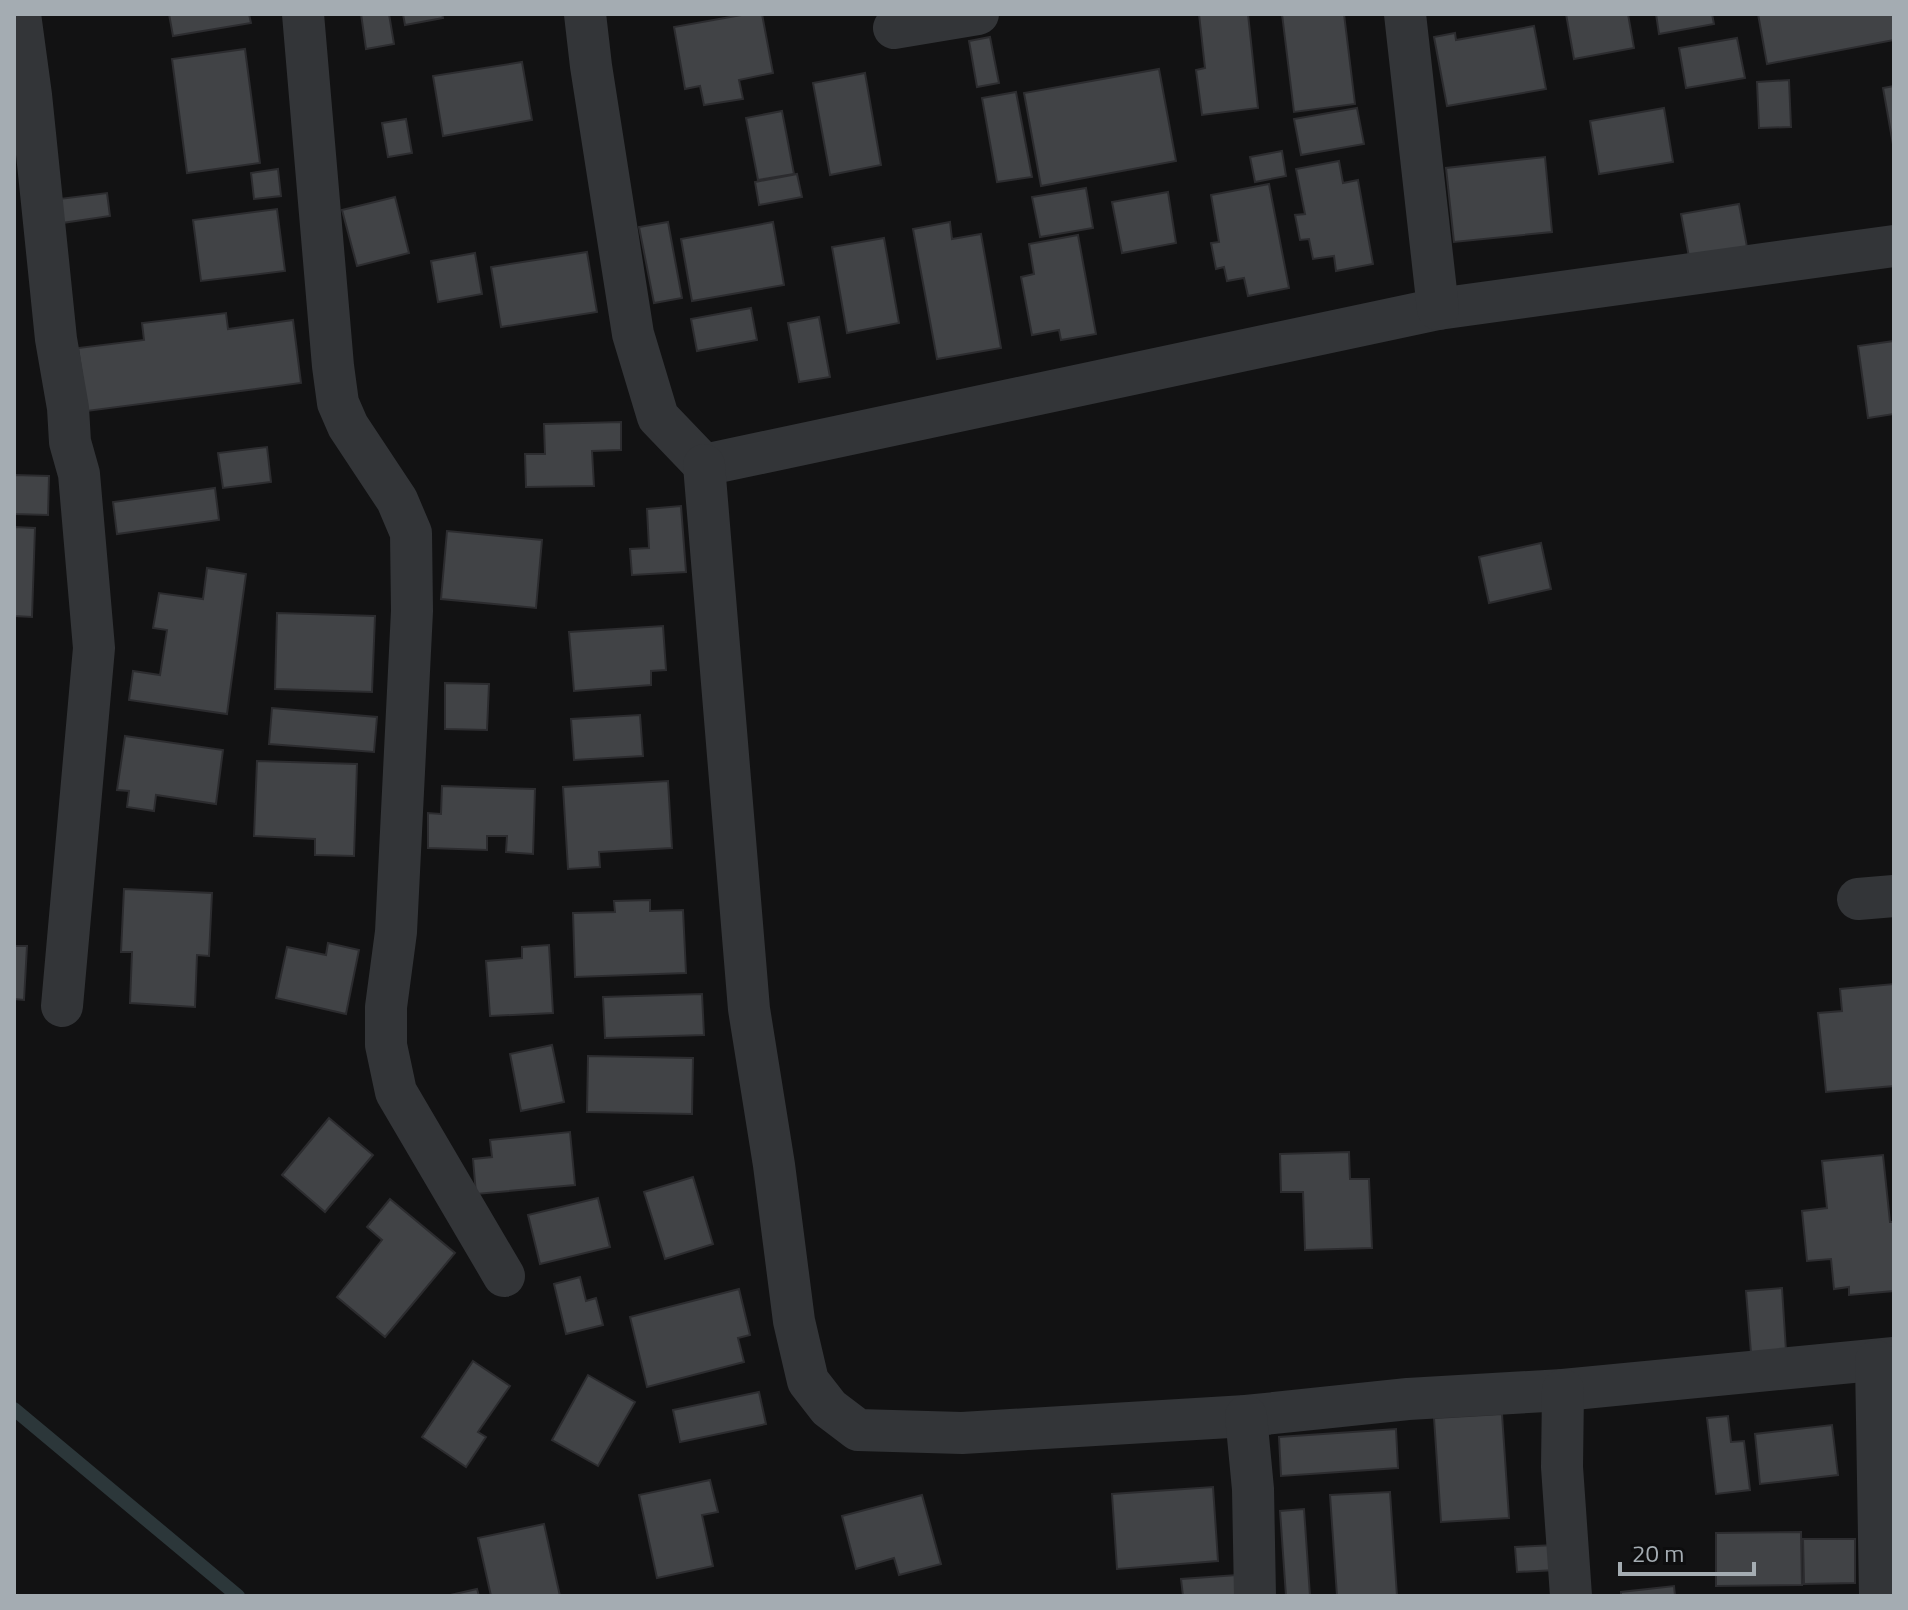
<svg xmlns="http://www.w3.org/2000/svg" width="1908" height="1610" font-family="'Titillium Web',sans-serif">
  <rect width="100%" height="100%" fill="#121213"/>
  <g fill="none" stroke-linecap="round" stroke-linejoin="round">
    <!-- stream -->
    <path stroke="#2c373a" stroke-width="14" d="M 14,1409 L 238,1596"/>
  </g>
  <!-- building -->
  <g fill="#414346" stroke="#2c2c2f" stroke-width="2">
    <path d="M 169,14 L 249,14 L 251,23 L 173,36 Z"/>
    <path d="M 361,14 L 389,14 L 394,44 L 366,49 Z"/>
    <path d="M 403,14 L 442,14 L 443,18 L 405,25 Z"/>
    <path d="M 747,14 L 762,14 L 773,73 L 739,80 L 743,99 L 704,105 L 700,86 L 685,89 L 674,27 Z"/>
    <path d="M 1199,14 L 1248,14 L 1258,108 L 1202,115 L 1196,70 L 1205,68 Z"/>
    <path d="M 1282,14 L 1344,14 L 1355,104 L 1294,112 Z"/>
    <path d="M 1566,14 L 1628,14 L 1634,48 L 1574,59 Z"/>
    <path d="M 1656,14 L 1712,14 L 1714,24 L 1659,34 Z"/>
    <path d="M 1758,14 L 1894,14 L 1894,40 L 1767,64 Z"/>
    <path d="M 1534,26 L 1546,89 L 1447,106 L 1434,37 L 1455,33 L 1456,40 Z"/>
    <path d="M 990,37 L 999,83 L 977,87 L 969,41 Z"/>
    <path d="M 1737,38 L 1745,78 L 1686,88 L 1679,48 Z"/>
    <path d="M 245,49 L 260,163 L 187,173 L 172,59 Z"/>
    <path d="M 522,62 L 532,120 L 443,136 L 433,76 Z"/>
    <path d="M 1159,69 L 1176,161 L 1041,186 L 1024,93 Z"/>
    <path d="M 865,73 L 881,165 L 830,175 L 813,83 Z"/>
    <path d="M 1789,80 L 1791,127 L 1759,128 L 1757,82 Z"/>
    <path d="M 1894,86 L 1894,150 L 1883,88 Z"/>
    <path d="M 1016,92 L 1032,177 L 997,182 L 982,98 Z"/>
    <path d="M 1357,108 L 1364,144 L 1301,155 L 1294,119 Z"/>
    <path d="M 1664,108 L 1673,162 L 1599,174 L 1590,121 Z"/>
    <path d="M 782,111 L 794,174 L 758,180 L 746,118 Z"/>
    <path d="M 406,119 L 412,153 L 388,157 L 382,123 Z"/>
    <path d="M 1282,151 L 1286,176 L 1255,182 L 1250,157 Z"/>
    <path d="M 1545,157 L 1552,232 L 1454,242 L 1446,168 Z"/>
    <path d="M 1339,161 L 1343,183 L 1358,180 L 1373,264 L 1336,271 L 1334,256 L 1313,259 L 1309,239 L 1300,240 L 1295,215 L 1305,214 L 1296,169 Z"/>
    <path d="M 278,169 L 281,196 L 254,199 L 251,173 Z"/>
    <path d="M 797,174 L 802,197 L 759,205 L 755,182 Z"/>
    <path d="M 1269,184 L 1289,288 L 1248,296 L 1244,278 L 1227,281 L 1224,267 L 1216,269 L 1211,243 L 1219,242 L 1211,195 Z"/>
    <path d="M 1086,188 L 1093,228 L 1040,237 L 1032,197 Z"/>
    <path d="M 1168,192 L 1176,243 L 1122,253 L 1112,202 Z"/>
    <path d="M 107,193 L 110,216 L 62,223 L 59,199 Z"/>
    <path d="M 395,197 L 409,253 L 357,266 L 342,210 Z"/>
    <path d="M 1739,204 L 1747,247 L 1689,257 L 1681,214 Z"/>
    <path d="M 277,209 L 285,271 L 201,281 L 193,220 Z"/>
    <path d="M 668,222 L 682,298 L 654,303 L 639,227 Z"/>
    <path d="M 773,222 L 784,285 L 692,301 L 681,239 Z"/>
    <path d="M 950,222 L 952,239 L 981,234 L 1001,348 L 937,359 L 913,229 Z"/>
    <path d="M 1078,235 L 1096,334 L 1061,340 L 1059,330 L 1032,335 L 1021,277 L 1034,274 L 1029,244 Z"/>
    <path d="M 884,238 L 899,323 L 847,333 L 832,247 Z"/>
    <path d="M 587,252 L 597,312 L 501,327 L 491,267 Z"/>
    <path d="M 475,253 L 482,294 L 438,302 L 431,261 Z"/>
    <path d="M 751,308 L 757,340 L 697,351 L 691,319 Z"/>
    <path d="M 226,313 L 228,329 L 293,320 L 301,383 L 87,411 L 78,348 L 144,340 L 142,323 Z"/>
    <path d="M 819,317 L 830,377 L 799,382 L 788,323 Z"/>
    <path d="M 1894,341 L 1894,414 L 1868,418 L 1858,346 Z"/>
    <path d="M 621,422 L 621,450 L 592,451 L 594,486 L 526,487 L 525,454 L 545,454 L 544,424 Z"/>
    <path d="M 267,447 L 271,482 L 223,488 L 218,453 Z"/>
    <path d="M 14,475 L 49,476 L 48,515 L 14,514 Z"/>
    <path d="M 215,488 L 219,520 L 117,534 L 113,502 Z"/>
    <path d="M 681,506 L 686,572 L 632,575 L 630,549 L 649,548 L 647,509 Z"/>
    <path d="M 14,527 L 35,528 L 32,617 L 14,616 Z"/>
    <path d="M 447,531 L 542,540 L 536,608 L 441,599 Z"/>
    <path d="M 1541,543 L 1551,589 L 1489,603 L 1479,557 Z"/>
    <path d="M 207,568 L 246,574 L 227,714 L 129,700 L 133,671 L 160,675 L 167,630 L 153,628 L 159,593 L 203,599 Z"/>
    <path d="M 277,613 L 375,616 L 372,692 L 275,689 Z"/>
    <path d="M 663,626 L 666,670 L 651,671 L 651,685 L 574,691 L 569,632 Z"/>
    <path d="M 445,683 L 489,684 L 487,730 L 445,729 Z"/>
    <path d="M 272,708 L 377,717 L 374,752 L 269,744 Z"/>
    <path d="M 640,715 L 643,756 L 574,760 L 571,719 Z"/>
    <path d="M 125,736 L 223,750 L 216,804 L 156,795 L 154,811 L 127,807 L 129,791 L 117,790 Z"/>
    <path d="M 257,761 L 357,764 L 354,856 L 315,855 L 315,839 L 254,836 Z"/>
    <path d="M 668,781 L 672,848 L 599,852 L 600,867 L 568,869 L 563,787 Z"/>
    <path d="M 442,786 L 535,789 L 533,854 L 506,852 L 507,836 L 487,836 L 487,850 L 428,848 L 428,813 L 441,814 Z"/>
    <path d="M 124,889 L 212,893 L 209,956 L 197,955 L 195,1007 L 130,1003 L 132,952 L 121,952 Z"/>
    <path d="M 650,900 L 650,911 L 683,910 L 686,973 L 575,977 L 573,913 L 615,912 L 614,901 Z"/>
    <path d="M 328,943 L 359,950 L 346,1014 L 276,998 L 287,947 L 326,955 Z"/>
    <path d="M 549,945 L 553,1013 L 490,1016 L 486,961 L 522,958 L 522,947 Z"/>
    <path d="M 14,946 L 27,946 L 24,1000 L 14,999 Z"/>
    <path d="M 1894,984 L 1894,1086 L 1826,1092 L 1818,1013 L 1842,1011 L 1840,989 Z"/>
    <path d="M 702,994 L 704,1035 L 605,1038 L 603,997 Z"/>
    <path d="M 552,1045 L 564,1102 L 521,1111 L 510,1054 Z"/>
    <path d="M 588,1056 L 693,1058 L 692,1114 L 587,1112 Z"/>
    <path d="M 329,1118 L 373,1155 L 325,1212 L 282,1175 Z"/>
    <path d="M 570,1132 L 575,1185 L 476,1194 L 473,1159 L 492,1157 L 490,1140 Z"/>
    <path d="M 1349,1152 L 1350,1179 L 1369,1179 L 1372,1248 L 1305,1250 L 1303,1192 L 1281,1192 L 1280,1154 Z"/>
    <path d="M 1883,1155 L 1890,1222 L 1894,1222 L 1894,1291 L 1849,1295 L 1849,1287 L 1834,1289 L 1831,1259 L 1807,1261 L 1802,1211 L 1827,1208 L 1822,1161 Z"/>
    <path d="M 693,1177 L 713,1244 L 665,1259 L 644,1192 Z"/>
    <path d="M 598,1198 L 610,1247 L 540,1264 L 528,1215 Z"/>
    <path d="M 390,1199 L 455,1253 L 385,1337 L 337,1297 L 382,1240 L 367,1227 Z"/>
    <path d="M 580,1277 L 586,1301 L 596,1298 L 603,1325 L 566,1334 L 554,1284 Z"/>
    <path d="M 1782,1288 L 1786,1351 L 1751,1353 L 1746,1291 Z"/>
    <path d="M 739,1289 L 750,1335 L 738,1338 L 744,1362 L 647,1387 L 630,1317 Z"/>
    <path d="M 473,1361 L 510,1386 L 478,1432 L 486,1437 L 466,1467 L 422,1437 Z"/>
    <path d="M 588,1375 L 635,1402 L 598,1466 L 552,1440 Z"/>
    <path d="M 759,1392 L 766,1424 L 680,1442 L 673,1410 Z"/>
    <path d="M 1502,1414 L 1509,1518 L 1441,1522 L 1434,1418 Z"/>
    <path d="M 1728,1416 L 1731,1442 L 1744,1441 L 1750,1490 L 1716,1494 L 1707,1418 Z"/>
    <path d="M 1832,1425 L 1838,1475 L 1760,1484 L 1755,1434 Z"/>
    <path d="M 1396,1429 L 1398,1468 L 1281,1476 L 1279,1437 Z"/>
    <path d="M 710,1480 L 718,1512 L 702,1515 L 713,1566 L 657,1578 L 639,1495 Z"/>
    <path d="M 1213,1487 L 1218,1561 L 1117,1569 L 1112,1494 Z"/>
    <path d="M 1390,1492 L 1397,1596 L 1337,1596 L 1330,1495 Z"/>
    <path d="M 922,1495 L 941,1564 L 899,1575 L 894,1558 L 856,1569 L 842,1516 Z"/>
    <path d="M 1304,1509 L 1310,1596 L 1286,1596 L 1280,1511 Z"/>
    <path d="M 544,1524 L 560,1596 L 491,1596 L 478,1538 Z"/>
    <path d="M 1801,1532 L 1802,1585 L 1716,1586 L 1716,1533 Z"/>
    <path d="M 1803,1539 L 1855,1539 L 1855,1583 L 1804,1584 Z"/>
    <path d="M 1555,1545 L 1556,1570 L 1517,1572 L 1515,1547 Z"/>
    <path d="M 1237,1575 L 1239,1596 L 1183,1596 L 1181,1579 Z"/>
    <path d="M 1674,1586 L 1675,1596 L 1621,1596 L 1621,1592 Z"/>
    <path d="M 477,1589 L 479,1596 L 446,1596 Z"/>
  </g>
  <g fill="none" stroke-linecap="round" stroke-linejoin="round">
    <!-- minor -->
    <g stroke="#333538" stroke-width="42">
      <path d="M 20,14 L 31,95 L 56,339 L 68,408 L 70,442 L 79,474 L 94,648 L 62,1006"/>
      <path d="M 303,14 L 333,366 L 338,403 L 348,426 L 397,500 L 411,533 L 412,611 L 396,932 L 386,1007 L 386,1045 L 396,1092 L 504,1276"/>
      <path d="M 585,14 L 591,66 L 633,334 L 658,417 L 704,465 L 1438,309 L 1894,246"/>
      <path d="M 1405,14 L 1438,309"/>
      <path d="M 894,28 L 978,14"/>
      <path d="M 704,465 L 749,1009 L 774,1165 L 794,1321 L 808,1381 L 829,1408 L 858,1430 L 962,1433 L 1246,1416 L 1408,1399 L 1563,1390 L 1894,1358"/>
      <path d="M 1858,899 L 1894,896"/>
      <path d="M 1876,1361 L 1880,1596"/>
      <path d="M 1563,1390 L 1562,1467 L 1571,1596"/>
      <path d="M 1246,1416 L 1253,1489 L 1255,1596"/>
    </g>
  </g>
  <!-- border -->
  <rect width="1908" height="1610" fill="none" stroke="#a4acb2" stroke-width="32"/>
  <!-- scale -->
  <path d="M1620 1562v12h134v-12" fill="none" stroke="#a4acb2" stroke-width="4"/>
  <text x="1632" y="1562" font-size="24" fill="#a4acb2" stroke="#0d0d0e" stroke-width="6" paint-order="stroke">20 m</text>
</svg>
